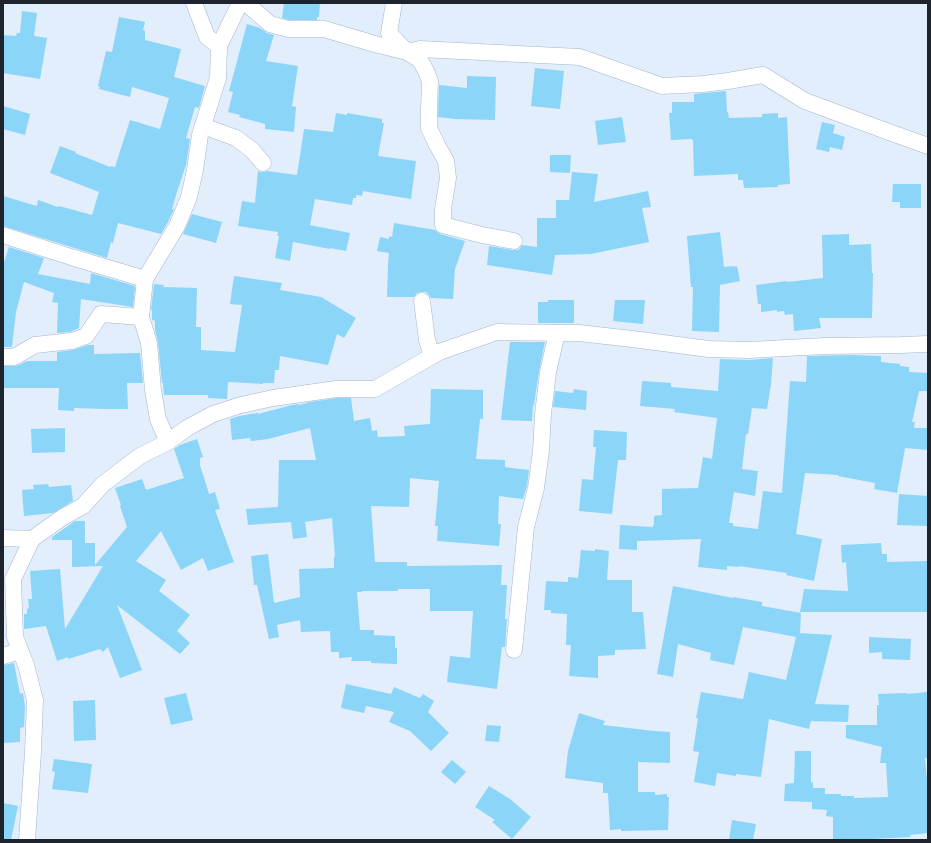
<svg xmlns="http://www.w3.org/2000/svg" width="931" height="843" font-family="'Source Serif 4',serif">
  <rect width="100%" height="100%" fill="#e2eefc"/>
  <!-- building -->
  <g fill="#8bd5f8">
    <path d="M 284,3 L 320,3 L 319,17 L 317,17 L 317,20 L 289,20 L 282,18 Z"/>
    <path d="M 22,11 L 37,13 L 34,36 L 47,38 L 40,79 L 3,73 L 3,35 L 16,36 L 17,33 L 20,33 Z"/>
    <path d="M 119,17 L 145,22 L 143,30 L 145,31 L 145,40 L 181,49 L 174,77 L 205,86 L 199,108 L 195,107 L 186,138 L 190,139 L 186,165 L 177,192 L 172,209 L 174,209 L 168,222 L 161,234 L 118,223 L 113,243 L 111,242 L 107,258 L 3,226 L 3,196 L 37,206 L 38,200 L 58,207 L 59,206 L 92,215 L 99,192 L 50,173 L 60,146 L 76,152 L 75,153 L 110,167 L 111,166 L 115,167 L 130,120 L 160,129 L 169,98 L 132,87 L 130,97 L 99,89 L 100,87 L 98,86 L 106,51 L 112,52 Z"/>
    <path d="M 247,24 L 260,28 L 267,33 L 274,35 L 266,61 L 298,66 L 292,106 L 296,107 L 294,132 L 265,129 L 265,124 L 239,117 L 240,115 L 228,112 L 233,92 L 229,91 Z"/>
    <path d="M 535,68 L 564,71 L 560,109 L 531,106 Z"/>
    <path d="M 467,76 L 496,77 L 495,120 L 454,119 L 438,117 L 439,85 L 467,88 Z"/>
    <path d="M 726,91 L 727,112 L 728,112 L 729,118 L 762,117 L 762,114 L 778,113 L 778,118 L 787,117 L 790,184 L 778,185 L 778,187 L 744,188 L 743,180 L 738,180 L 738,174 L 694,176 L 693,140 L 692,140 L 692,139 L 671,140 L 669,113 L 672,113 L 672,102 L 694,102 L 694,94 Z"/>
    <path d="M 3,106 L 30,114 L 25,135 L 3,129 Z"/>
    <path d="M 336,113 L 347,115 L 347,113 L 382,119 L 382,123 L 384,123 L 378,156 L 416,161 L 411,199 L 363,191 L 362,196 L 356,195 L 356,198 L 353,198 L 352,205 L 315,199 L 310,225 L 350,233 L 346,251 L 330,248 L 330,249 L 293,242 L 290,261 L 275,258 L 279,236 L 277,236 L 278,232 L 238,226 L 242,201 L 255,203 L 258,171 L 260,172 L 264,172 L 267,171 L 297,175 L 304,129 L 333,132 Z"/>
    <path d="M 622,117 L 626,142 L 598,145 L 595,121 Z"/>
    <path d="M 822,122 L 835,125 L 833,133 L 845,137 L 842,150 L 830,147 L 829,152 L 816,149 Z"/>
    <path d="M 550,155 L 571,155 L 570,173 L 550,172 Z"/>
    <path d="M 572,172 L 598,174 L 594,202 L 648,191 L 651,207 L 642,208 L 649,242 L 591,254 L 555,255 L 552,275 L 487,265 L 489,246 L 513,250 L 518,250 L 521,247 L 522,245 L 537,247 L 537,218 L 556,218 L 556,200 L 569,200 Z"/>
    <path d="M 893,184 L 921,184 L 921,208 L 900,208 L 900,202 L 892,202 Z"/>
    <path d="M 192,214 L 222,222 L 216,243 L 183,234 Z"/>
    <path d="M 394,223 L 435,230 L 440,234 L 465,241 L 455,269 L 453,299 L 431,298 L 429,295 L 426,292 L 421,292 L 417,293 L 414,297 L 387,297 L 388,264 L 389,253 L 377,251 L 380,237 L 389,239 L 389,236 L 392,237 Z"/>
    <path d="M 720,232 L 724,267 L 733,266 L 733,267 L 737,266 L 740,281 L 720,285 L 719,332 L 692,331 L 693,287 L 691,287 L 687,236 Z"/>
    <path d="M 849,234 L 849,245 L 871,244 L 872,273 L 873,273 L 872,318 L 819,318 L 821,328 L 794,331 L 793,314 L 785,315 L 784,311 L 777,312 L 777,310 L 761,312 L 761,304 L 758,304 L 756,285 L 787,281 L 787,282 L 823,278 L 822,235 Z"/>
    <path d="M 9,247 L 44,258 L 38,274 L 90,284 L 91,273 L 135,286 L 133,307 L 81,299 L 79,328 L 70,332 L 57,333 L 58,303 L 52,302 L 54,293 L 24,282 L 16,312 L 12,347 L 3,347 L 3,265 Z"/>
    <path d="M 234,276 L 282,283 L 280,290 L 321,297 L 356,318 L 344,338 L 337,334 L 328,365 L 280,356 L 279,370 L 275,370 L 274,383 L 263,383 L 263,384 L 228,382 L 227,399 L 208,398 L 208,395 L 164,395 L 163,383 L 162,383 L 158,342 L 155,330 L 155,321 L 152,320 L 152,310 L 151,310 L 154,284 L 164,285 L 163,287 L 197,288 L 196,327 L 201,327 L 201,350 L 235,352 L 242,305 L 230,304 Z"/>
    <path d="M 548,300 L 574,300 L 574,323 L 538,323 L 538,302 L 548,302 Z"/>
    <path d="M 615,300 L 645,300 L 643,324 L 613,321 Z"/>
    <path d="M 510,342 L 545,342 L 539,371 L 534,405 L 533,405 L 532,421 L 501,420 Z"/>
    <path d="M 88,345 L 94,345 L 94,354 L 140,353 L 143,383 L 127,383 L 128,409 L 105,409 L 74,408 L 74,411 L 58,410 L 59,388 L 3,388 L 3,366 L 14,366 L 19,365 L 27,361 L 57,361 L 57,352 L 73,350 Z"/>
    <path d="M 853,355 L 881,356 L 881,362 L 900,364 L 900,366 L 909,367 L 909,372 L 928,373 L 928,391 L 919,391 L 912,422 L 915,422 L 914,428 L 928,428 L 928,450 L 905,448 L 897,493 L 874,489 L 875,483 L 838,476 L 838,475 L 805,473 L 796,534 L 822,539 L 814,581 L 786,575 L 787,573 L 739,566 L 739,567 L 727,566 L 727,570 L 698,567 L 701,539 L 637,541 L 637,550 L 619,549 L 620,525 L 653,527 L 653,525 L 654,525 L 654,516 L 662,515 L 662,489 L 698,488 L 703,457 L 712,459 L 717,418 L 674,412 L 675,409 L 640,406 L 642,381 L 671,383 L 671,387 L 718,391 L 720,359 L 748,360 L 773,358 L 771,384 L 767,409 L 752,408 L 748,434 L 746,434 L 742,469 L 758,471 L 755,496 L 734,492 L 729,523 L 733,523 L 733,526 L 758,529 L 763,491 L 782,493 L 790,381 L 806,382 L 807,356 Z"/>
    <path d="M 431,389 L 483,390 L 483,419 L 480,419 L 476,459 L 505,460 L 505,467 L 529,470 L 527,486 L 523,499 L 499,496 L 498,524 L 501,524 L 499,546 L 437,541 L 438,526 L 435,526 L 439,481 L 410,478 L 409,507 L 371,506 L 375,562 L 407,562 L 407,566 L 502,565 L 501,585 L 507,585 L 505,619 L 507,619 L 505,647 L 502,647 L 497,689 L 447,682 L 450,656 L 470,658 L 473,611 L 430,611 L 430,589 L 398,589 L 398,591 L 362,591 L 362,592 L 357,592 L 360,630 L 374,630 L 374,635 L 395,636 L 395,648 L 397,648 L 397,664 L 371,663 L 371,661 L 351,661 L 352,657 L 339,658 L 339,652 L 331,652 L 330,631 L 301,632 L 300,620 L 277,625 L 279,637 L 269,639 L 257,585 L 254,585 L 251,556 L 268,554 L 274,603 L 300,597 L 299,569 L 334,568 L 334,557 L 335,557 L 332,518 L 305,522 L 307,537 L 293,539 L 291,522 L 248,525 L 246,509 L 278,507 L 279,460 L 316,460 L 310,428 L 268,439 L 251,441 L 250,438 L 232,440 L 230,419 L 239,416 L 258,413 L 258,414 L 292,405 L 299,404 L 299,405 L 310,402 L 337,398 L 351,398 L 354,421 L 370,418 L 372,431 L 377,430 L 378,437 L 405,436 L 404,426 L 430,424 Z"/>
    <path d="M 574,389 L 587,391 L 586,410 L 553,407 L 555,391 L 573,393 Z"/>
    <path d="M 65,428 L 65,452 L 32,453 L 31,429 Z"/>
    <path d="M 594,430 L 627,432 L 626,460 L 618,460 L 612,514 L 579,511 L 582,479 L 593,480 L 596,447 L 593,447 Z"/>
    <path d="M 197,439 L 203,457 L 200,458 L 200,465 L 209,494 L 215,492 L 220,509 L 215,510 L 234,562 L 208,571 L 203,558 L 181,570 L 161,531 L 136,561 L 166,580 L 159,591 L 190,615 L 177,631 L 190,643 L 180,654 L 117,605 L 142,670 L 120,678 L 108,647 L 103,652 L 100,649 L 68,659 L 68,657 L 57,661 L 46,626 L 24,629 L 24,614 L 27,614 L 27,609 L 29,608 L 28,599 L 32,599 L 30,571 L 60,569 L 65,629 L 103,566 L 72,567 L 72,540 L 52,540 L 52,537 L 75,521 L 85,521 L 85,543 L 95,543 L 95,565 L 127,527 L 120,506 L 121,505 L 115,488 L 142,479 L 146,490 L 184,478 L 174,449 L 180,445 Z"/>
    <path d="M 48,484 L 49,487 L 71,485 L 73,501 L 53,513 L 24,516 L 22,490 L 34,489 L 33,485 Z"/>
    <path d="M 899,494 L 928,496 L 928,526 L 897,525 Z"/>
    <path d="M 881,543 L 882,554 L 887,554 L 887,562 L 928,561 L 928,612 L 800,612 L 804,589 L 848,591 L 846,562 L 842,563 L 841,545 Z"/>
    <path d="M 595,549 L 609,551 L 607,580 L 632,580 L 632,612 L 643,612 L 646,649 L 615,650 L 615,655 L 598,656 L 598,678 L 569,676 L 571,645 L 566,645 L 567,614 L 551,613 L 551,610 L 544,610 L 546,581 L 568,582 L 568,577 L 578,578 L 581,550 L 595,551 Z"/>
    <path d="M 673,586 L 733,598 L 733,597 L 762,602 L 762,606 L 801,613 L 800,633 L 832,635 L 815,704 L 849,705 L 848,722 L 811,721 L 809,729 L 769,719 L 761,777 L 736,774 L 736,776 L 717,773 L 715,786 L 694,782 L 699,752 L 693,751 L 698,718 L 696,718 L 701,692 L 743,699 L 749,672 L 786,680 L 796,637 L 743,627 L 734,665 L 710,660 L 711,653 L 678,644 L 673,677 L 657,674 Z"/>
    <path d="M 869,637 L 911,639 L 910,660 L 882,659 L 882,652 L 869,653 Z"/>
    <path d="M 14,663 L 20,694 L 23,693 L 25,707 L 24,727 L 20,728 L 20,742 L 3,743 L 3,665 Z"/>
    <path d="M 346,684 L 391,694 L 394,687 L 420,698 L 423,694 L 434,701 L 428,712 L 449,733 L 431,751 L 410,731 L 389,722 L 394,712 L 366,706 L 364,713 L 341,708 Z"/>
    <path d="M 928,692 L 928,758 L 925,758 L 928,790 L 927,804 L 928,833 L 910,835 L 911,837 L 871,839 L 871,840 L 833,840 L 833,817 L 826,816 L 827,810 L 812,809 L 812,802 L 784,801 L 785,784 L 794,783 L 795,751 L 811,751 L 811,783 L 813,782 L 813,788 L 825,788 L 825,794 L 841,794 L 841,796 L 854,796 L 854,798 L 888,797 L 886,763 L 880,763 L 882,747 L 846,738 L 846,725 L 877,725 L 877,705 L 879,705 L 878,694 L 907,693 L 907,694 Z"/>
    <path d="M 186,693 L 193,720 L 171,725 L 164,698 Z"/>
    <path d="M 95,700 L 96,740 L 74,741 L 73,701 Z"/>
    <path d="M 579,713 L 605,721 L 603,725 L 654,731 L 670,732 L 670,763 L 638,762 L 638,792 L 655,792 L 655,795 L 667,794 L 667,797 L 669,797 L 668,830 L 621,831 L 621,829 L 610,830 L 608,793 L 603,793 L 603,783 L 565,778 L 568,751 Z"/>
    <path d="M 487,725 L 501,726 L 499,742 L 485,741 Z"/>
    <path d="M 54,759 L 92,764 L 88,793 L 52,789 L 55,772 L 52,771 Z"/>
    <path d="M 452,760 L 466,772 L 455,784 L 441,772 Z"/>
    <path d="M 489,786 L 510,799 L 531,817 L 512,839 L 492,822 L 495,820 L 475,807 Z"/>
    <path d="M 3,803 L 18,806 L 11,840 L 3,840 Z"/>
    <path d="M 732,820 L 756,824 L 753,840 L 729,840 Z"/>
  </g>
  <g fill="none" stroke-linecap="round" stroke-linejoin="round">
    <defs>
      <g id="street">
        <path d="M 194,3 L 207,37 L 219,46"/>
        <path d="M 246,3 L 270,24 L 288,29 L 324,29 L 375,44 L 407,52 L 420,49 L 580,57 L 662,86 L 703,84 L 728,81 L 763,75 L 805,101 L 889,132 L 928,146"/>
        <path d="M 394,3 L 389,33 L 407,52 L 420,60 L 426,71 L 430,81 L 429,110 L 429,128 L 437,145 L 446,161 L 448,178 L 443,209 L 443,225 L 482,235 L 514,241"/>
        <path d="M 203,126 L 236,138 L 252,150 L 263,163"/>
        <path d="M 3,235 L 71,257 L 145,279"/>
        <path d="M 422,301 L 427,340 L 432,356"/>
        <path d="M 3,357 L 14,357 L 35,345 L 72,341 L 86,336 L 101,314 L 141,317"/>
        <path d="M 168,442 L 158,419 L 153,390 L 149,343 L 141,317 L 145,279 L 177,226 L 189,197 L 195,170 L 200,135 L 218,78 L 219,46 L 240,3"/>
        <path d="M 3,538 L 32,539 L 63,517 L 83,506 L 103,484 L 140,456 L 168,442 L 187,428 L 213,414 L 241,405 L 273,398 L 336,389 L 375,389 L 439,352 L 497,332 L 579,333 L 632,339 L 709,349 L 748,350 L 825,346 L 900,345 L 928,344"/>
        <path d="M 514,650 L 526,527 L 536,488 L 541,451 L 543,414 L 548,372 L 557,333"/>
        <path d="M 3,656 L 20,651"/>
        <path d="M 27,840 L 33,752 L 35,700 L 26,665 L 15,637 L 13,579 L 32,539"/>
      </g>
    </defs>
    <!-- street casing -->
    <use href="#street" stroke="#a3b6cd" stroke-width="17"/>
    <!-- street -->
    <use href="#street" stroke="#fff" stroke-width="16"/>
  </g>
  <!-- border -->
  <rect width="931" height="843" fill="none" stroke="#1d242d" stroke-width="8"/>
</svg>
